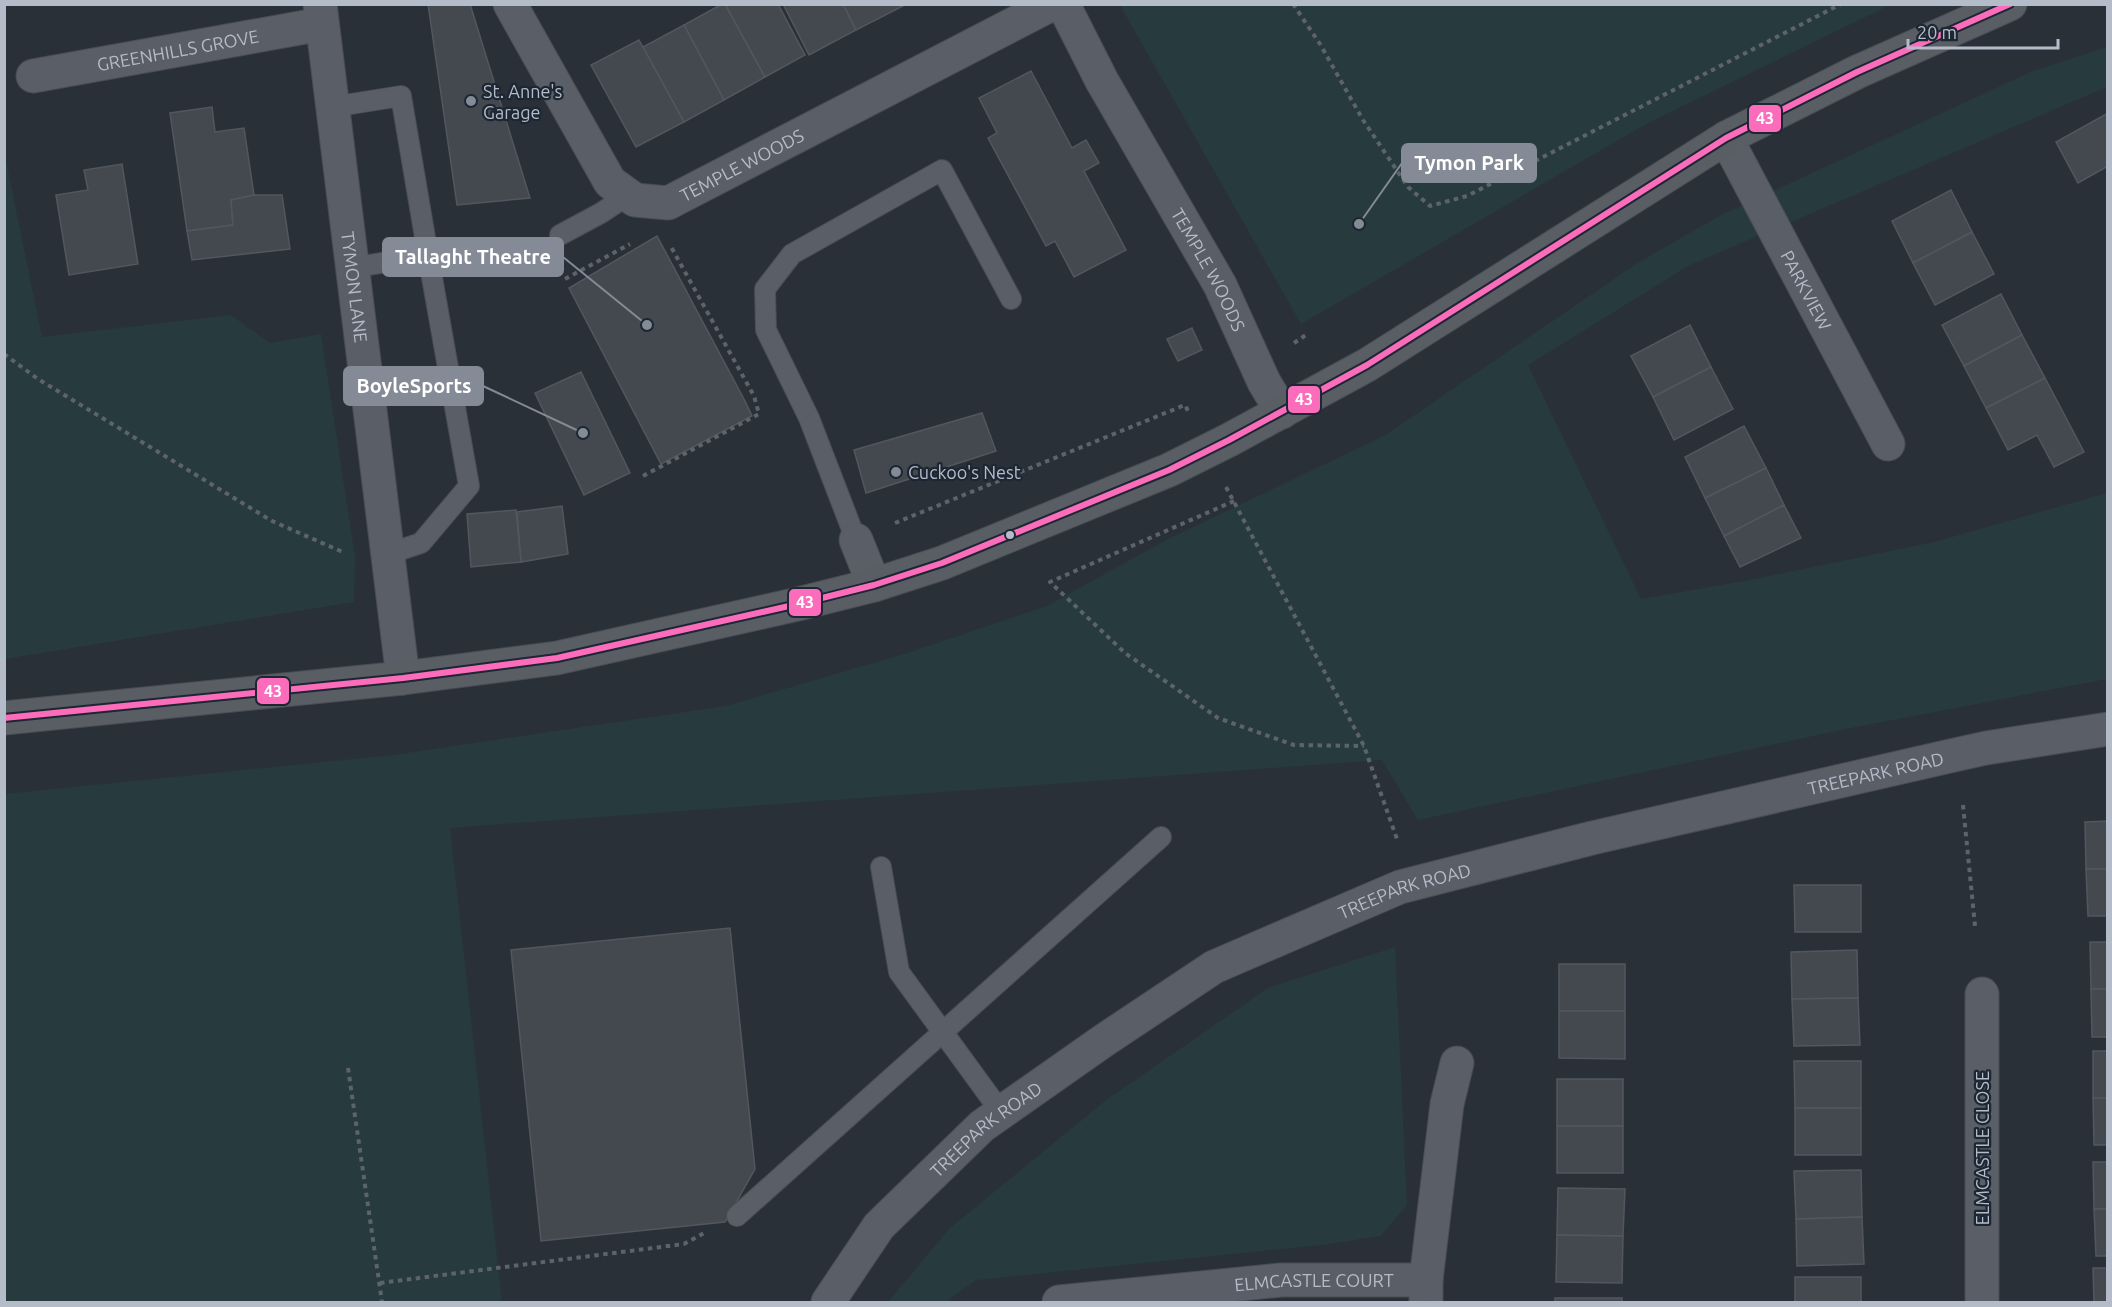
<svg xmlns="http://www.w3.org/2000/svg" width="2112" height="1307" font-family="Ubuntu,sans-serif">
  <rect width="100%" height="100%" fill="#2a3038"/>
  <!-- green -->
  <g fill="#273a3e">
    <path d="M 1120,5 L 1890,5 L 1648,123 L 1301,324 Z"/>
    <path d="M 2107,47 L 2107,87 L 1690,265 L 1528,365 L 1641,599 L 1750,580 L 1934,542 L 2107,493 L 2107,679 L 1846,729 L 1418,820 L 1382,760 L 450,828 L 502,1302 L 5,1302 L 4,794 L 393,755 L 726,706 L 901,655 L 1047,606 L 1168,539 L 1384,436 L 1636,264 L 1721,215 L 2033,71 Z"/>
    <path d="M 4,151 L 42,337 L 231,315 L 270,343 L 321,334 L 355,557 L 354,602 L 5,659 Z"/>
    <path d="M 1395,947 L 1407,1205 L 1381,1236 L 1322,1245 L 976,1280 L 949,1299 L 950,1302 L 888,1302 L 950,1228 L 1105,1101 L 1268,988 Z"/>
  </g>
  <!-- building -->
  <g fill="#444950" stroke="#52575f" stroke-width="1.5">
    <path d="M 428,4 L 470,4 L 530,198 L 457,205 Z"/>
    <path d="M 722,4 L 725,4 L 765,77 L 724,100 L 684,25 Z"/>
    <path d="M 725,4 L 778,4 L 805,55 L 765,77 Z"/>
    <path d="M 783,4 L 843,4 L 856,30 L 809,55 Z"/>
    <path d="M 843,4 L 902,4 L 903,6 L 856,30 Z"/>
    <path d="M 684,25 L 724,100 L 684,122 L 643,47 Z"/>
    <path d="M 639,40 L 684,122 L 636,147 L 591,65 Z"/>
    <path d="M 1031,71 L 1072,148 L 1086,140 L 1099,163 L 1084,171 L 1126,250 L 1074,277 L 1055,241 L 1046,246 L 988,138 L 997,133 L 979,98 Z"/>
    <path d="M 212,107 L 215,132 L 244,128 L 254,195 L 231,200 L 233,225 L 187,231 L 170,113 Z"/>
    <path d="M 2108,113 L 2108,166 L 2078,183 L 2056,142 Z"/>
    <path d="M 122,164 L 138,264 L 69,275 L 56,195 L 88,190 L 84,170 Z"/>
    <path d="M 1951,190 L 1972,232 L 1913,263 L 1892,221 Z"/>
    <path d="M 254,195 L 282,195 L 290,249 L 192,260 L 187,231 L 233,225 L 231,200 Z"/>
    <path d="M 1972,232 L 1994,274 L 1935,305 L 1913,263 Z"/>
    <path d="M 657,236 L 745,401 L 752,416 L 661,464 L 569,288 Z"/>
    <path d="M 2001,294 L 2022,335 L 1964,366 L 1942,325 Z"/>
    <path d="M 1690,325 L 1711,367 L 1653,397 L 1631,356 Z"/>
    <path d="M 1192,328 L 1202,350 L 1178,361 L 1167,339 Z"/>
    <path d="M 2022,335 L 2045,378 L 1986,408 L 1964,366 Z"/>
    <path d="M 1711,367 L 1733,409 L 1674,440 L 1653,397 Z"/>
    <path d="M 581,372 L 630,473 L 584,495 L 535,393 Z"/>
    <path d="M 2045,378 L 2084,452 L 2054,467 L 2037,435 L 2008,450 L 1986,408 Z"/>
    <path d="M 982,413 L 996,451 L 866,493 L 854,450 Z"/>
    <path d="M 1744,426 L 1766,468 L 1705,498 L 1685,457 Z"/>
    <path d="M 1766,468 L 1784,505 L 1724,536 L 1705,498 Z"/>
    <path d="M 1784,505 L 1801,538 L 1740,567 L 1724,536 Z"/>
    <path d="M 562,506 L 568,554 L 521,562 L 517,512 Z"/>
    <path d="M 516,510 L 521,562 L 471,567 L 467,514 Z"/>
    <path d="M 2108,821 L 2108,869 L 2086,869 L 2085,822 Z"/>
    <path d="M 2086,869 L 2108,869 L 2108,916 L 2088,916 Z"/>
    <path d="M 1794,885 L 1861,885 L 1861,932 L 1795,932 Z"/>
    <path d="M 730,928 L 755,1169 L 725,1222 L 541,1241 L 511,950 Z"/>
    <path d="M 2090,942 L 2108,942 L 2108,989 L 2091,989 Z"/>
    <path d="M 1857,950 L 1858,998 L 1792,999 L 1791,952 Z"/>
    <rect x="1559" y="964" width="66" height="47"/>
    <path d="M 2091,989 L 2108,989 L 2108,1037 L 2092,1037 Z"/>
    <path d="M 1858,998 L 1860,1045 L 1794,1046 L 1792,999 Z"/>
    <path d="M 1559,1011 L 1625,1011 L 1625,1059 L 1559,1058 Z"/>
    <rect x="2093" y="1051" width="15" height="47"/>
    <path d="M 1794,1061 L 1861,1061 L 1861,1108 L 1795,1108 Z"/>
    <rect x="1557" y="1079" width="66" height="47"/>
    <path d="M 2093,1098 L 2108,1098 L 2108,1145 L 2094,1145 Z"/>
    <rect x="1795" y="1108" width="66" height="47"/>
    <rect x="1557" y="1126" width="66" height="47"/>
    <path d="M 2093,1162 L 2108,1162 L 2108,1209 L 2094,1209 Z"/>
    <path d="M 1861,1170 L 1862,1217 L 1796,1219 L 1794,1171 Z"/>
    <path d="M 1558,1188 L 1625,1189 L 1623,1236 L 1557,1235 Z"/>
    <path d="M 2094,1209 L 2108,1209 L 2108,1256 L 2096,1256 Z"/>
    <path d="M 1862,1217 L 1864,1264 L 1797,1266 L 1796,1219 Z"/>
    <path d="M 1557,1235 L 1623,1236 L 1622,1283 L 1556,1282 Z"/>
    <path d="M 2093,1268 L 2108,1268 L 2108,1302 L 2094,1302 Z"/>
    <rect x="1795" y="1277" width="66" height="25"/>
    <rect x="1555" y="1298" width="67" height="4"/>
  </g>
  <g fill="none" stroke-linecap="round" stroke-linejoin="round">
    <defs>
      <g id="service">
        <path d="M 332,107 L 401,96 L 428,255 L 352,268"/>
        <path d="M 560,235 L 601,213 L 628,195"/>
        <path d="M 856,540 L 809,418 L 766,330 L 765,289 L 792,254 L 942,170 L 1011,299"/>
        <path d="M 388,554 L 421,543 L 469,486 L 428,255"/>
        <path d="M 881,867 L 899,972 L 1001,1112"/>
        <path d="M 737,1216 L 1161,837"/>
      </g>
      <g id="minor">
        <path id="s1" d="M 320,4 L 403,678"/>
        <path id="s2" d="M 510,4 L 610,182 L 635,200 L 668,203 L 1052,4"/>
        <path id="s3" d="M 1063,4 L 1102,81 L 1220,285 L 1264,382 L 1282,412"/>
        <path id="s4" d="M 33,76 L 322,24"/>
        <path id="s5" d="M 1726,138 L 1888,444"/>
        <path d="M 856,540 L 874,585"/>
        <path d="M 1426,1301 L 1426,1280 L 1447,1104 L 1457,1063"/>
        <path id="s6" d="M 1059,1302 L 1281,1280 L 1426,1280"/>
        <path d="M 1982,1302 L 1982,994"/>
      </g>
      <g id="tertiary">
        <path id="s7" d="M 828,1302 L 879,1226 L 982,1126 L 1103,1041 L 1214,967 L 1400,887 L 1592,838 L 1950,756 L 1986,748 L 2108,729"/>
      </g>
      <path id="secondary" d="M 4,718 L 403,678 L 557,658 L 798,604 L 874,585 L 942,563 L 1169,470 L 1229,440 L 1367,365 L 1726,138 L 1857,72 L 2010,4"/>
    </defs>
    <!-- service casing -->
    <use href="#service" stroke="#484c53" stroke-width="22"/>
    <!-- minor casing -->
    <use href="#minor" stroke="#484c53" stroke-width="35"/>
    <!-- tertiary casing -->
    <use href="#tertiary" stroke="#484c53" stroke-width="35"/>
    <!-- secondary casing -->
    <use href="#secondary" stroke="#484c53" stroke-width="35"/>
    <!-- path -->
    <g stroke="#5d636a" stroke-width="4" stroke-dasharray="4.5 4.5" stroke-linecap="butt">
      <path d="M 1293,4 L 1320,44 L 1363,120 L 1408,187 L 1430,206 L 1467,196 L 1841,4"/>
      <path d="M 565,279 L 630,244"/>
      <path d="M 1294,343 L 1306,335"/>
      <path d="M 4,354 L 38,379 L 272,521 L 345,553"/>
      <path d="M 643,476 L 759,414 L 754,396 L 670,245"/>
      <path d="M 1226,487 L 1364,746 L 1398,842"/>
      <path d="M 1234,501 L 1050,582 L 1125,653 L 1218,718 L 1294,745 L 1364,746"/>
      <path d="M 895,523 L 1185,405 L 1189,413"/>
      <path d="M 1963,805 L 1975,926"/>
      <path d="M 348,1068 L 382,1302"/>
      <path d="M 380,1283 L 684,1244 L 706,1232"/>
    </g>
    <!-- service -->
    <use href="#service" stroke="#5a5e66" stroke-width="20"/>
    <!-- minor -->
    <use href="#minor" stroke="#5a5e66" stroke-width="33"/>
    <!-- tertiary -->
    <use href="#tertiary" stroke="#5a5e66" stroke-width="33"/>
    <!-- secondary -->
    <use href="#secondary" stroke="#595d64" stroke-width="33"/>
    <defs>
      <path id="bus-1" d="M 4,718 L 403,678 L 557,658 L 798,604 L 874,585 L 942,563 L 1169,470 L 1229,440 L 1367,365 L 1726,138 L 1857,72 L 2010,4"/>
    </defs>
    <!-- bus-1 casing -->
    <use href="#bus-1" stroke="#1d2633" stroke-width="10"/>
    <!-- bus-1 -->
    <use href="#bus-1" stroke="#fb6dba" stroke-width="6"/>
  </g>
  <!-- markers -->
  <g fill="#848b96" stroke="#1d2633" stroke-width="2">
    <circle cx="471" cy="101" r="6"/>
    <circle cx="896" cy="472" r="6"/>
  </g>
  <circle fill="#b4bcc9" stroke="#1d2633" stroke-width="2" cx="1010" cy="535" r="5"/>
  <g text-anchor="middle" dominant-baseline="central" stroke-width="4.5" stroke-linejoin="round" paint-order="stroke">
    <!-- street labels -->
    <g font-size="18" fill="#b4bcc9" stroke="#1d2633">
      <text stroke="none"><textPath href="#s4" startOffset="147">GREENHILLS GROVE</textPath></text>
      <text stroke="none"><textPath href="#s2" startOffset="351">TEMPLE WOODS</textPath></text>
      <text stroke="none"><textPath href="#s3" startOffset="303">TEMPLE WOODS</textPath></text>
      <text stroke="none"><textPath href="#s1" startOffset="285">TYMON LANE</textPath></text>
      <text stroke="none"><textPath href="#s5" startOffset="172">PARKVIEW</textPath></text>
      <text stroke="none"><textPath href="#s7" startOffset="1208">TREEPARK ROAD</textPath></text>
      <text stroke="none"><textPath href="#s7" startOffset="722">TREEPARK ROAD</textPath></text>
      <text stroke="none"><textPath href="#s7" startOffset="236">TREEPARK ROAD</textPath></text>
      <text transform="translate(1982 1148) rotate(-90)">ELMCASTLE CLOSE</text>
      <text stroke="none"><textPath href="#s6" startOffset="256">ELMCASTLE COURT</textPath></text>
    </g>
    <!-- poi labels -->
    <g font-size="18" fill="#b4bcc9" stroke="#1d2633" text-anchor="start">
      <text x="483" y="91">St. Anne's<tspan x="483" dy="21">Garage</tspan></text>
      <text x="908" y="472">Cuckoo's Nest</text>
    </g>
  </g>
  <!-- callouts -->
  <path fill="none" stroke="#848b96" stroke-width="2" d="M1359 224L1402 163M647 325L563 257M583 433L483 386"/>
  <g fill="#848b96" stroke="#1d2633" stroke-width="2">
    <circle cx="1359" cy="224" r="6"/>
    <circle cx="647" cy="325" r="6"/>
    <circle cx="583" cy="433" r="6"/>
  </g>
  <g fill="#848b96" stroke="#848b96" stroke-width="2">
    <rect x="1402" y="144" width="134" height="38" rx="6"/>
    <rect x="383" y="238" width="180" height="38" rx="6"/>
    <rect x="344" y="367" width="139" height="38" rx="6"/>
  </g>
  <g font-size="20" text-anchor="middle" font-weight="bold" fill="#fff">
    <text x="1469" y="170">Tymon Park</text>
    <text x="473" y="264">Tallaght Theatre</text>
    <text x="414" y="393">BoyleSports</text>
  </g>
  <g stroke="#1d2633" stroke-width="2">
    <rect x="1748" y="104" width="34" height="29" rx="6" fill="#fb6dba"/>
    <rect x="1287" y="385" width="34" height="29" rx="6" fill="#fb6dba"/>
    <rect x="788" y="588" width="34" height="29" rx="6" fill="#fb6dba"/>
    <rect x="256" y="677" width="34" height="28" rx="6" fill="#fb6dba"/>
  </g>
  <g font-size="16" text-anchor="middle" font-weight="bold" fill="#fff">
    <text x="1765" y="124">43</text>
    <text x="1304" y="405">43</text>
    <text x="805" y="608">43</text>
    <text x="273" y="697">43</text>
  </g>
  <!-- border -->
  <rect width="2112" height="1307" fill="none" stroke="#b4bcc9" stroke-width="12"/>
  <!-- scale -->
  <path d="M1908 39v9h150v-9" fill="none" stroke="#b4bcc9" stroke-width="3"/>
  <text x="1917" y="39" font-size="18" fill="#b4bcc9" stroke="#1d2633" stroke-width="4.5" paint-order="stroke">20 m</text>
</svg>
